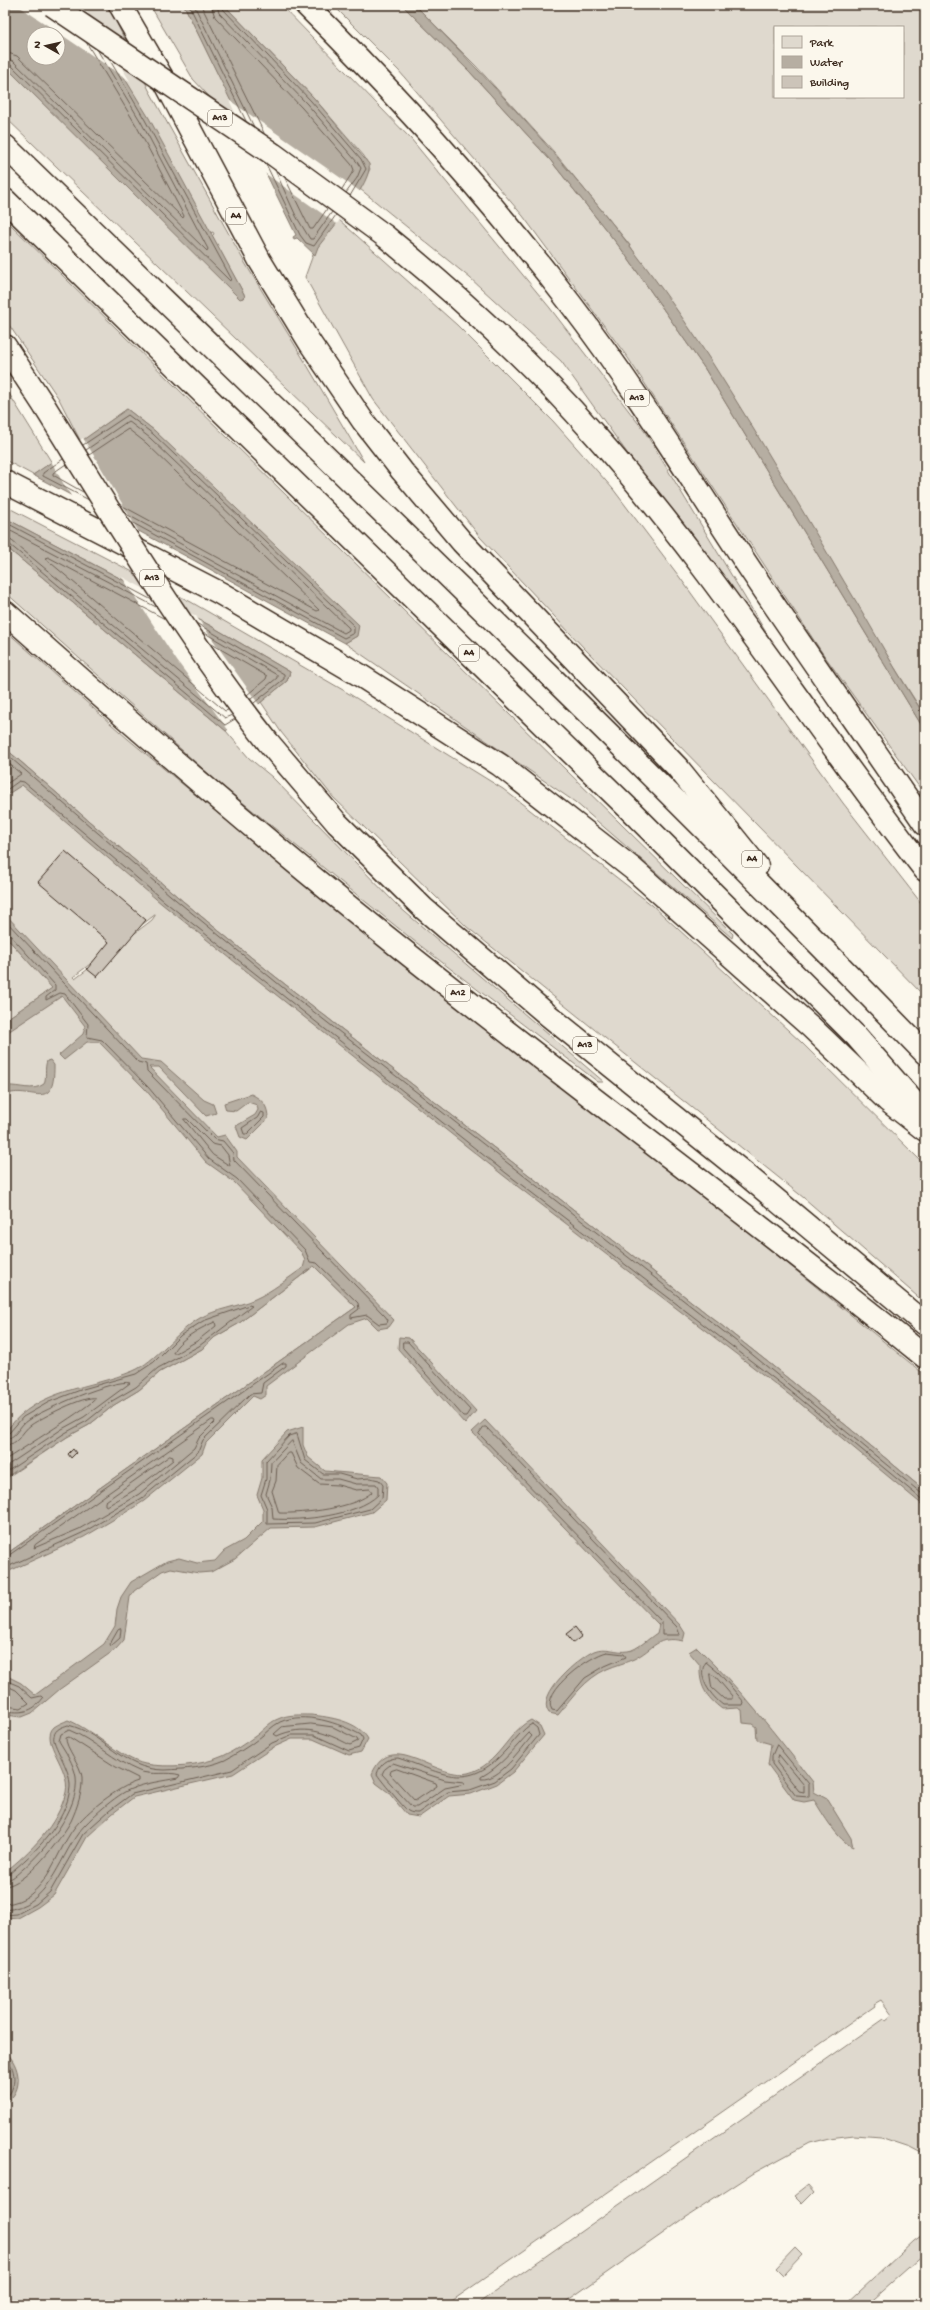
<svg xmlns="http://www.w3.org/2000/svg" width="930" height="2310" font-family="'Gochi Hand',sans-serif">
  <rect width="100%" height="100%" fill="#fbf7ec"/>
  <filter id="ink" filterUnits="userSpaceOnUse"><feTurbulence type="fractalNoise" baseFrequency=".025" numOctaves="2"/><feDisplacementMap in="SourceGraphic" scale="8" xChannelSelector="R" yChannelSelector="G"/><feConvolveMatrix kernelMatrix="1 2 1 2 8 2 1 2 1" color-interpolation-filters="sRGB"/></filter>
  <g filter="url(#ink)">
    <!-- green -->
    <g fill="#dfd9ce" stroke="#8d8276" fill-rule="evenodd">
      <path d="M 80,5 L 108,5 L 149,90 L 245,263 L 307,365 L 364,462 L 5,117 L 5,66 L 242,299 L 244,294 L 212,236 L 214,234 L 213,232 L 210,233 Z"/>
      <path d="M 150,5 L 184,5 L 252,143 L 193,79 Z"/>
      <path d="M 224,5 L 281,5 L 411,139 L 550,308 L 645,432 L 779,654 L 635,464 L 561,361 L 470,278 L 360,189 L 370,169 L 364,156 L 314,98 Z"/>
      <path d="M 333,5 L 402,5 L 470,72 L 551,161 L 622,250 L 705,369 L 925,731 L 925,795 L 821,651 L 628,358 L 523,216 L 399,71 Z"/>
      <path d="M 415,5 L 925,5 L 925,716 L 629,244 L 554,152 L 476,66 ZM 775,27 L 903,27 L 903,97 L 775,97 Z"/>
      <path d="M 5,219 L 733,934 L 732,938 L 575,802 L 345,643 L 357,636 L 155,431 L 127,409 L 81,442 L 59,399 L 5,319 Z"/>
      <path d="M 338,219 L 457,325 L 553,421 L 613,489 L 678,575 L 843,803 L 925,908 L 925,997 L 584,648 L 480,537 L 373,399 L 305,277 L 314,252 Z"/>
      <path d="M 5,387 L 52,463 L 33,475 L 5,460 Z"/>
      <path d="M 5,506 L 191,602 L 343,690 L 503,789 L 652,905 L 801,1042 L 925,1165 L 925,1303 L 804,1198 L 467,927 L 333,797 L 281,732 L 261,702 L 287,681 L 290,672 L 211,626 L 5,518 Z"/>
      <path d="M 5,546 L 226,731 L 249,758 L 272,777 L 398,906 L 604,1082 L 598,1082 L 413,940 L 221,785 L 5,592 Z"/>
      <path d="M 5,630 L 128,739 L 285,869 L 477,1023 L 672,1170 L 925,1375 L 925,1491 C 719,1317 502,1157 291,989 C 193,912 99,830 5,748 Z"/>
      <path d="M 5,755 L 173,901 L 925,1500 L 925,2155 L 910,2147 L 880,2137 L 854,2135 L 829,2138 L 809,2143 L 754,2173 L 682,2220 L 561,2305 L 476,2305 L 884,2019 L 886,2020 L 892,2015 L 881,2000 L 874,2004 L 875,2006 L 446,2305 L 5,2305 L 5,1560 L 365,1305 L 320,1260 L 5,1473 L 5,1027 L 64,987 L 5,924 ZM 156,914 L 152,920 L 75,979 L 73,977 Z"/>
      <path d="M 5,936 L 53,988 L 5,1020 Z"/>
      <path d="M 314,1266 L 356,1307 L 5,1555 L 5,1479 L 67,1437 L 89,1425 L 114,1405 L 139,1390 L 160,1372 L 202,1349 L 215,1337 L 238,1324 Z"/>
      <path d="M 808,2185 L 814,2192 L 802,2204 L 794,2196 Z"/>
      <path d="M 925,2233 L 925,2253 L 866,2305 L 845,2305 L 914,2241 Z"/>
      <path d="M 795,2248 L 802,2255 L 783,2275 L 776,2268 Z"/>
    </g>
    <!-- water -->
    <g fill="#b6aea2" stroke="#85796d" fill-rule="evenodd">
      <path d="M 5,5 L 80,5 L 149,118 L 244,294 L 245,297 L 240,299 L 5,66 ZM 34,34 L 58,34 L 58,58 L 34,58 Z"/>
      <path d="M 184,5 L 224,5 L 314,98 L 369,164 C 373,182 330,231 318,247 L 315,255 L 297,238 L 294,239 L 293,237 L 296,235 Z"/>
      <path d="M 402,5 L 415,5 C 525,116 629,232 713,364 C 759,436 802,510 845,583 C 872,627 896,673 925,716 L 925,731 L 705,369 L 622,250 L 551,161 L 470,72 Z"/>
      <path d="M 127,409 L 155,431 L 359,625 L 357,636 L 345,643 L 195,561 L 33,475 Z"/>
      <path d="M 5,518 L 211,626 L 290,672 L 287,681 L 226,731 L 5,546 Z"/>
      <path d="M 5,748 C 99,830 193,912 291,989 C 502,1157 719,1317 925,1491 L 925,1507 L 796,1400 L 504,1176 L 162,904 L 22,785 L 5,796 Z"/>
      <path d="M 5,914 L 141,1059 L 161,1062 L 204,1100 L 213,1104 L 216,1113 L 206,1116 L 159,1067 L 149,1067 L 217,1137 L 225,1135 L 237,1152 L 237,1157 L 394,1320 L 389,1327 L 378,1329 L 367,1318 L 349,1324 L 266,1386 L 266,1395 L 260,1399 L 253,1396 L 206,1443 L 202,1454 L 144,1501 L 128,1511 L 84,1537 L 5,1573 L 5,1555 L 356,1307 L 314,1266 L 238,1324 L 215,1337 L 202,1349 L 160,1372 L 139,1390 L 114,1405 L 89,1425 L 67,1437 L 5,1478 C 5,1469 2,1436 7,1430 C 38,1388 90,1389 133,1371 C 155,1362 177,1331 200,1318 C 216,1309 237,1307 255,1299 C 271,1292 288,1278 303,1268 L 305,1261 L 302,1253 L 234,1182 L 206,1162 L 145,1089 L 99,1042 L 87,1042 L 64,1060 L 59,1055 L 83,1034 L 85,1026 L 62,996 L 5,1034 L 5,1020 L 52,988 L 5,936 Z"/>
      <path d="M 50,1060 L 54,1065 C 55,1115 30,1084 5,1095 L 7,1086 C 19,1085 33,1092 44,1084 C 47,1076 44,1069 47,1061 Z"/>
      <path d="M 251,1094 C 263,1100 268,1106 268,1119 L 247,1140 L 240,1137 L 236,1126 L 255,1115 L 258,1110 L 257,1105 L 248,1102 L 236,1111 L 226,1110 L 224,1103 Z"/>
      <path d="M 399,1337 L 409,1338 L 476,1411 L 465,1424 L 398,1349 Z"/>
      <path d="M 485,1420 L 680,1625 L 685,1633 L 683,1641 C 657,1635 654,1649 634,1659 C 625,1663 616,1665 607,1669 C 585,1679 573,1697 558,1715 L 549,1713 C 535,1694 579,1658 594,1651 C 606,1646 616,1653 628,1651 C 637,1650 649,1638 657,1633 L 659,1625 L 472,1432 Z"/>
      <path d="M 303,1427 L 303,1445 L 308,1457 L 325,1471 L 381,1476 L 387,1483 L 386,1500 L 372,1512 L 315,1527 L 271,1528 L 235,1559 L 211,1572 L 199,1573 L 171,1568 L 162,1571 L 134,1591 L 130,1597 L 124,1640 L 116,1649 L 60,1689 L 32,1713 L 22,1717 L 5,1715 L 5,1675 L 21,1683 L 35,1695 L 104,1644 L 115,1626 L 117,1609 L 121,1597 L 131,1582 L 167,1561 L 179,1558 L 197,1563 L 215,1561 L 224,1551 L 244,1540 L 263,1521 L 263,1509 L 257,1495 L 262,1478 L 262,1459 L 287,1432 Z"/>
      <path d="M 697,1647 C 740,1688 776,1735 813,1782 L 814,1792 L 827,1799 L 851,1838 L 853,1847 C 838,1841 823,1814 814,1800 L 804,1802 L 794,1800 L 768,1765 L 771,1744 L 757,1740 L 756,1727 L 752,1724 L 743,1723 L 742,1710 L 738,1708 L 722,1709 C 706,1697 699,1686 700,1665 L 689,1652 Z"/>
      <path d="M 311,1715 C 330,1717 358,1721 368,1739 L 361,1752 L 349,1755 L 313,1739 L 292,1739 L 274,1747 L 233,1774 L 134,1797 L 112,1814 L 87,1837 L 54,1895 L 38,1907 L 18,1918 L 5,1919 L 5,1872 C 30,1852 58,1825 66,1792 C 71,1768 39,1741 54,1727 C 58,1724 64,1722 68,1720 C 93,1730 121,1759 145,1764 C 168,1768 201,1766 223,1756 C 234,1751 244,1744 254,1737 C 262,1732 269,1722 278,1719 C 288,1714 300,1715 311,1715 Z"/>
      <path d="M 531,1720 L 540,1726 L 544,1735 L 513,1772 L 497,1784 L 471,1794 L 449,1796 L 419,1817 L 407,1815 L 388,1792 L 376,1783 L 372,1774 C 391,1728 435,1780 468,1773 C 498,1766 508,1731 531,1720 Z"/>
      <path d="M 5,2051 C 20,2065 25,2091 5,2103 Z"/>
    </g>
    <!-- pier -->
    <g fill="#fbf7ec">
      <path d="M 17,5 L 83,5 L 130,81 L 50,27 Z"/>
      <path d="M 229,100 L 361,192 L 337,224 L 263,172 Z"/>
      <path d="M 83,438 L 96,459 L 140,534 L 73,499 L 63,483 L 51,461 Z"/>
      <path d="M 122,577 L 196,616 L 260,706 L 229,731 L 177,661 Z"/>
    </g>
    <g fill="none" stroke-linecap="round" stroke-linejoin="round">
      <!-- shore -->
      <g stroke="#6c5f53" stroke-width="1">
        <path d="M 189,5 L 246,121"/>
        <path d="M 194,5 L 254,127"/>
        <path d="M 201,5 L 264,133"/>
        <path d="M 211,5 L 215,17 L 302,108 L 352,165 L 354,170 L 342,189"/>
        <path d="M 217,5 L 219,13 L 307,104 L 357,162 L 361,168 L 357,178 L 346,193"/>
        <path d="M 222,5 L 223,9 L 311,101 L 361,159 L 366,169 L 350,196"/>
        <path d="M 5,52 L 17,56 L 183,218 L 184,216 L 136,125 L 86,42"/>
        <path d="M 5,58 L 13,61 L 207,251 L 208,249 L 141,122 L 98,51"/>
        <path d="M 5,63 L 10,64 L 230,281 L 231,278 L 145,120 L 108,57"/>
        <path d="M 266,164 L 300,235 L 306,243 L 314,246 L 336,215"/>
        <path d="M 275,170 L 296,216 L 310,239 L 313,239 L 332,212"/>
        <path d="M 285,178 L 310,229 L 313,229 L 327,209"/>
        <path d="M 83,445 L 128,415 L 153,434 L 354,626 L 354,633 L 344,638 L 131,522"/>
        <path d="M 86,450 L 128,421 L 150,438 L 349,628 L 349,630 L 344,633 L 126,514"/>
        <path d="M 89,455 L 128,429 L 146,443 L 319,610 L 317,611 L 119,504"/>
        <path d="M 63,459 L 43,473 L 43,476 L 89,500"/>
        <path d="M 66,464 L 53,473 L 53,475 L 83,492"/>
        <path d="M 5,522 L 152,600"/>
        <path d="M 5,528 L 158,608"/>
        <path d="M 5,538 L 12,541 L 225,718 L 232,715"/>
        <path d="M 5,543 L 9,544 L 225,725 L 235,719"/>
        <path d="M 165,619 L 48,557 L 45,558 L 225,711 L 228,710"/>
        <path d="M 196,623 L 284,674 L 284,679 L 254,703"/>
        <path d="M 203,632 L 277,675 L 277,678 L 251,699"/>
        <path d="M 210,643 L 267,676 L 266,679 L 247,695"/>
        <path d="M 5,753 L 170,895 L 287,991 L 737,1342 L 921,1493 L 925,1494"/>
        <path d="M 5,760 L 21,774 L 5,785"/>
        <path d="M 5,791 L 19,781 L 24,782 L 164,901 L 506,1173 L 798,1397 L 925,1502"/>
        <path d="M 5,920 L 138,1062 L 146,1064 L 147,1071 L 214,1139 L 223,1141 L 233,1153 L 234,1160 L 385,1316 L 388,1320 L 387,1323 L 379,1324 L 367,1315 L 351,1318 L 351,1315 L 359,1309 L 358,1303 L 317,1263 L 310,1262 L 305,1250 L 237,1179 L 209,1159 L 148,1087 L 102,1040 L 87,1037 L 88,1024 L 65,994 L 60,993 L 46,1000 L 46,997 L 55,990 L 55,985 L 10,935 L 5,933"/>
        <path d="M 261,1112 L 264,1113 L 264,1117 L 247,1134 L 244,1134 L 242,1128 L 257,1118 Z"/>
        <path d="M 184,1119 L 187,1119 L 212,1144 L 221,1146 L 228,1155 L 230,1166 L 213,1155 Z"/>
        <path d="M 215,1322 L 216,1326 L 197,1341 L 176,1353 L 173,1353 C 176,1341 204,1326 215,1322 Z"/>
        <path d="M 403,1342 L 408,1342 L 470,1410 L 466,1416 L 463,1416 L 403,1348 Z"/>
        <path d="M 212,1420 L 214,1420 L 215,1422 L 199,1438 L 194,1448 L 139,1494 L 79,1529 L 34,1548 L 35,1545 Z"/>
        <path d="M 484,1427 L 486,1427 L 677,1627 L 680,1635 L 662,1635 L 662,1622 L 479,1434 Z"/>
        <path d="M 5,1434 L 9,1433 L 23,1417 L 49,1402 L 83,1389 L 136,1374 L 154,1362 L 181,1335 L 203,1321 L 249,1305 L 252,1306 L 199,1346 L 158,1368 L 136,1387 L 112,1401 L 87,1421 L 65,1433 L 5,1473"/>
        <path d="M 297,1434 L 305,1460 L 323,1474 L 339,1474 L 357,1479 L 370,1478 L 379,1480 L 383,1485 L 382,1498 L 370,1509 L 315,1523 L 267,1524 L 267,1509 L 261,1495 L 266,1479 L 266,1461 L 289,1436 Z"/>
        <path d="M 5,1439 C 16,1439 19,1425 28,1420 C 43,1410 115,1378 130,1383 L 84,1417 L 62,1429 L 5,1467"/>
        <path d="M 292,1441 L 301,1463 L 321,1479 L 338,1479 L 356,1484 L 376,1484 L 378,1487 L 378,1495 C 356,1516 302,1521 273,1519 L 272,1507 L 266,1494 L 270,1480 L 271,1463 Z"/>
        <path d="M 5,1445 C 19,1445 21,1432 31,1425 C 41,1418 85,1395 96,1398 C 94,1404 17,1452 5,1460"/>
        <path d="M 288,1453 L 291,1453 L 298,1468 L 319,1484 L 338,1485 L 356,1490 L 370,1489 L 372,1492 C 356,1508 303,1514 279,1513 L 272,1491 L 276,1481 L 277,1465 Z"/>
        <path d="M 170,1456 L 173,1457 L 173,1460 L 136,1489 L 107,1506 L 105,1505 L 105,1502 Z"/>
        <path d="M 5,1558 L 283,1363 L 286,1363 L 286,1366 L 263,1383 L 261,1393 L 250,1394 L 203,1440 L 198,1452 L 142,1498 L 82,1533 L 5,1568"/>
        <path d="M 121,1629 L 120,1638 L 111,1646 L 110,1644 L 118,1630 Z"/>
        <path d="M 607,1652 L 624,1654 L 626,1657 L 605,1666 L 585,1678 L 557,1711 L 552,1710 C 540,1691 591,1655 607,1652 Z"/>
        <path d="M 706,1662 L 719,1673 L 744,1702 L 743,1705 L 723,1705 C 712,1697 695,1676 706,1662 Z"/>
        <path d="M 710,1674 L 715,1676 L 732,1696 L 732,1699 L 724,1699 L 712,1688 Z"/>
        <path d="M 5,1680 L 19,1686 L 32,1698 L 41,1696 L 43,1698 C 32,1713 22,1713 5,1711"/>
        <path d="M 5,1685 L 16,1690 L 29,1703 L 21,1708 L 5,1706"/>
        <path d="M 311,1724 L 333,1727 L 357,1739 L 358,1741 L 350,1745 C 325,1732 304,1724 277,1736 L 274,1734 L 282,1727 Z"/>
        <path d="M 532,1724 L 537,1728 L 539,1735 L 511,1769 L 495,1781 L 470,1790 L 448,1792 L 418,1813 C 415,1813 411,1813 408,1811 C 404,1808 379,1778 377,1774 C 380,1764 388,1758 398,1758 C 444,1773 467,1793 506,1750 C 513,1743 523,1728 532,1724 Z"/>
        <path d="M 529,1733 L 532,1736 C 521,1749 499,1781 481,1779 L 481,1777 C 501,1766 514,1749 529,1733 Z"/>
        <path d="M 777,1745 L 809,1784 L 809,1797 L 796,1796 L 772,1764 L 772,1756 Z"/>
        <path d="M 779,1755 L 804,1785 L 804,1792 L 799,1791 L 777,1763 Z"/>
        <path d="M 393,1763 L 445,1780 L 464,1782 L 465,1784 L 445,1788 L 417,1807 L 412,1807 L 382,1774 L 384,1770 Z"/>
        <path d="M 397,1769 L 436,1783 L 437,1786 L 415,1801 L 390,1774 L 391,1771 Z"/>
        <path d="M 5,1875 L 9,1874 C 34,1853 67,1823 70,1787 C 71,1768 51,1744 54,1736 C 55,1729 62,1727 68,1725 C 104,1733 121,1770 165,1770 C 184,1769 207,1768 225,1760 C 236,1754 248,1747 258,1739 C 265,1734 272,1726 280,1722 C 305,1711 339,1723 361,1735 L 363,1739 L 359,1748 L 349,1751 L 314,1735 L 291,1735 L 272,1743 L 232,1770 L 132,1794 L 109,1811 L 83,1834 L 50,1892 L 36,1904 L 17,1914 L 5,1915"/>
        <path d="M 5,1880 C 12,1880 17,1874 23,1869 C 45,1850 80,1809 76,1777 C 74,1764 65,1751 59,1741 L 61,1734 L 69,1730 C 94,1740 114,1761 139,1771 C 152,1776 168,1771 180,1775 L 178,1778 C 163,1781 145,1783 131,1789 C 117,1794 88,1820 79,1832 C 57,1862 49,1906 5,1910"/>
        <path d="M 5,1886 C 26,1885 61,1839 71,1821 C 77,1808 83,1791 82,1777 C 81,1765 65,1747 66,1738 L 69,1737 L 116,1767 L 138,1778 L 138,1781 C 118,1787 87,1811 74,1828 C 54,1855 46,1901 5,1904"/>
        <path d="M 5,2056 C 16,2067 18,2088 5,2099"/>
      </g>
    </g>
    <!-- building -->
    <g fill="#ccc4b9" stroke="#3b2a1e">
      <path d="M 65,851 L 146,920 L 97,977 L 87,969 L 109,942 L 38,882 Z"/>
      <path d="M 73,1449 L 76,1453 L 71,1458 L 68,1454 Z"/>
      <path d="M 575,1627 L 582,1636 L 573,1643 L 566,1634 Z"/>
    </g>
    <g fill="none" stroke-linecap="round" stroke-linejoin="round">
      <defs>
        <g id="highway">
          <path d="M 120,5 L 166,84 L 260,261 L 310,343 L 363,421 L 402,471 L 462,542 L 678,768 L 757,866"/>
          <path d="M 306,5 C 401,99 489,197 570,303 C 633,385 687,473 744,560 C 803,649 865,736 925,824"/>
          <path d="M 5,146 C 314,446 626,744 925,1053"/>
          <path d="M 5,200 L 626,806 L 856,1036 L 925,1115"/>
          <path d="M 385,236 C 460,297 531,362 595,435 C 716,571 813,727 925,870"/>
          <path d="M 5,346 L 45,407"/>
          <path d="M 5,482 L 220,593 L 358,674 L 500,765 L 633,869 L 812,1028 L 888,1101 L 925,1130"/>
          <path d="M 5,612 C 119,713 234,814 353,910 C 541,1063 737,1204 925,1357"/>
          <path d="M 268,742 L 337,823 L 423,908 L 548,1015 L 744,1173 L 925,1324"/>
        </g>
      </defs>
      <!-- highway casing -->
      <use href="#highway" stroke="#3b2a1e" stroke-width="25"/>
      <!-- highway -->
      <use href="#highway" stroke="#fbf7ec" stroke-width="22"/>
      <defs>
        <g id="highway-bridge">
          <path d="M 52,5 L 273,154 L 385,236"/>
          <path d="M 45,407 C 116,521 185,637 268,742"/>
        </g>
      </defs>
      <!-- highway-bridge casing -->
      <use href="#highway-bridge" stroke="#3b2a1e" stroke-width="25" stroke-linecap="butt"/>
      <!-- highway-bridge -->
      <use href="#highway-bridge" stroke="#fbf7ec" stroke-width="22"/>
    </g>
  </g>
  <g text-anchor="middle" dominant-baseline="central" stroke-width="3.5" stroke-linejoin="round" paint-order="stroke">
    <!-- shield labels -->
    <g fill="#fbf7ec" stroke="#75685c" stroke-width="1">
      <rect x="208" y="110" width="24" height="16" rx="3"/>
      <rect x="226" y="208" width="20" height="16" rx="3"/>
      <rect x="625" y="390" width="24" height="16" rx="3"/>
      <rect x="140" y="570" width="24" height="16" rx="3"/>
      <rect x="459" y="645" width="20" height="16" rx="3"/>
      <rect x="742" y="851" width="20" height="16" rx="3"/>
      <rect x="446" y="985" width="24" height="16" rx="3"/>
      <rect x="573" y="1037" width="24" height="16" rx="3"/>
    </g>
    <g font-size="10" font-weight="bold" fill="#3b2a1e">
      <text x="220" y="118">A13</text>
      <text x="236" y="216">A4</text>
      <text x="637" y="398">A13</text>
      <text x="152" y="578">A13</text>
      <text x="469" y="653">A4</text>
      <text x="752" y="859">A4</text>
      <text x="458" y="993">A12</text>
      <text x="585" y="1045">A13</text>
    </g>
  </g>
  <!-- margin -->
  <rect width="930" height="2310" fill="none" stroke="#fbf7ec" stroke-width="20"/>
  <rect x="10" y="10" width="910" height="2290" fill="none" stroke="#3b2a1e" stroke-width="1.5" filter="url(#ink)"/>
  <!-- legend -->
  <rect x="774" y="26" width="130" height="72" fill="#fbf7ec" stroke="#aea59a"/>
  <rect x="782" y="36" width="20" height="12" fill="#dfd9ce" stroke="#aea59a"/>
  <text x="810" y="46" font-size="12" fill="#3b2a1e">Park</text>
  <rect x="782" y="56" width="20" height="12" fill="#b6aea2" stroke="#aea59a"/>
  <text x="810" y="66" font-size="12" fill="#3b2a1e">Water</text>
  <rect x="782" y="76" width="20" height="12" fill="#ccc4b9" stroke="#aea59a"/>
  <text x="810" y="86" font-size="12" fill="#3b2a1e">Building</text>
  <!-- north arrow -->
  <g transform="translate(46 46) rotate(278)"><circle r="19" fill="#fbf7ec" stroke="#aea59a"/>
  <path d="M0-3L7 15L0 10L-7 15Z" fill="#3b2a1e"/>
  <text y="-6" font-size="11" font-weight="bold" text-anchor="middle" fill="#3b2a1e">N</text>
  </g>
</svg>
